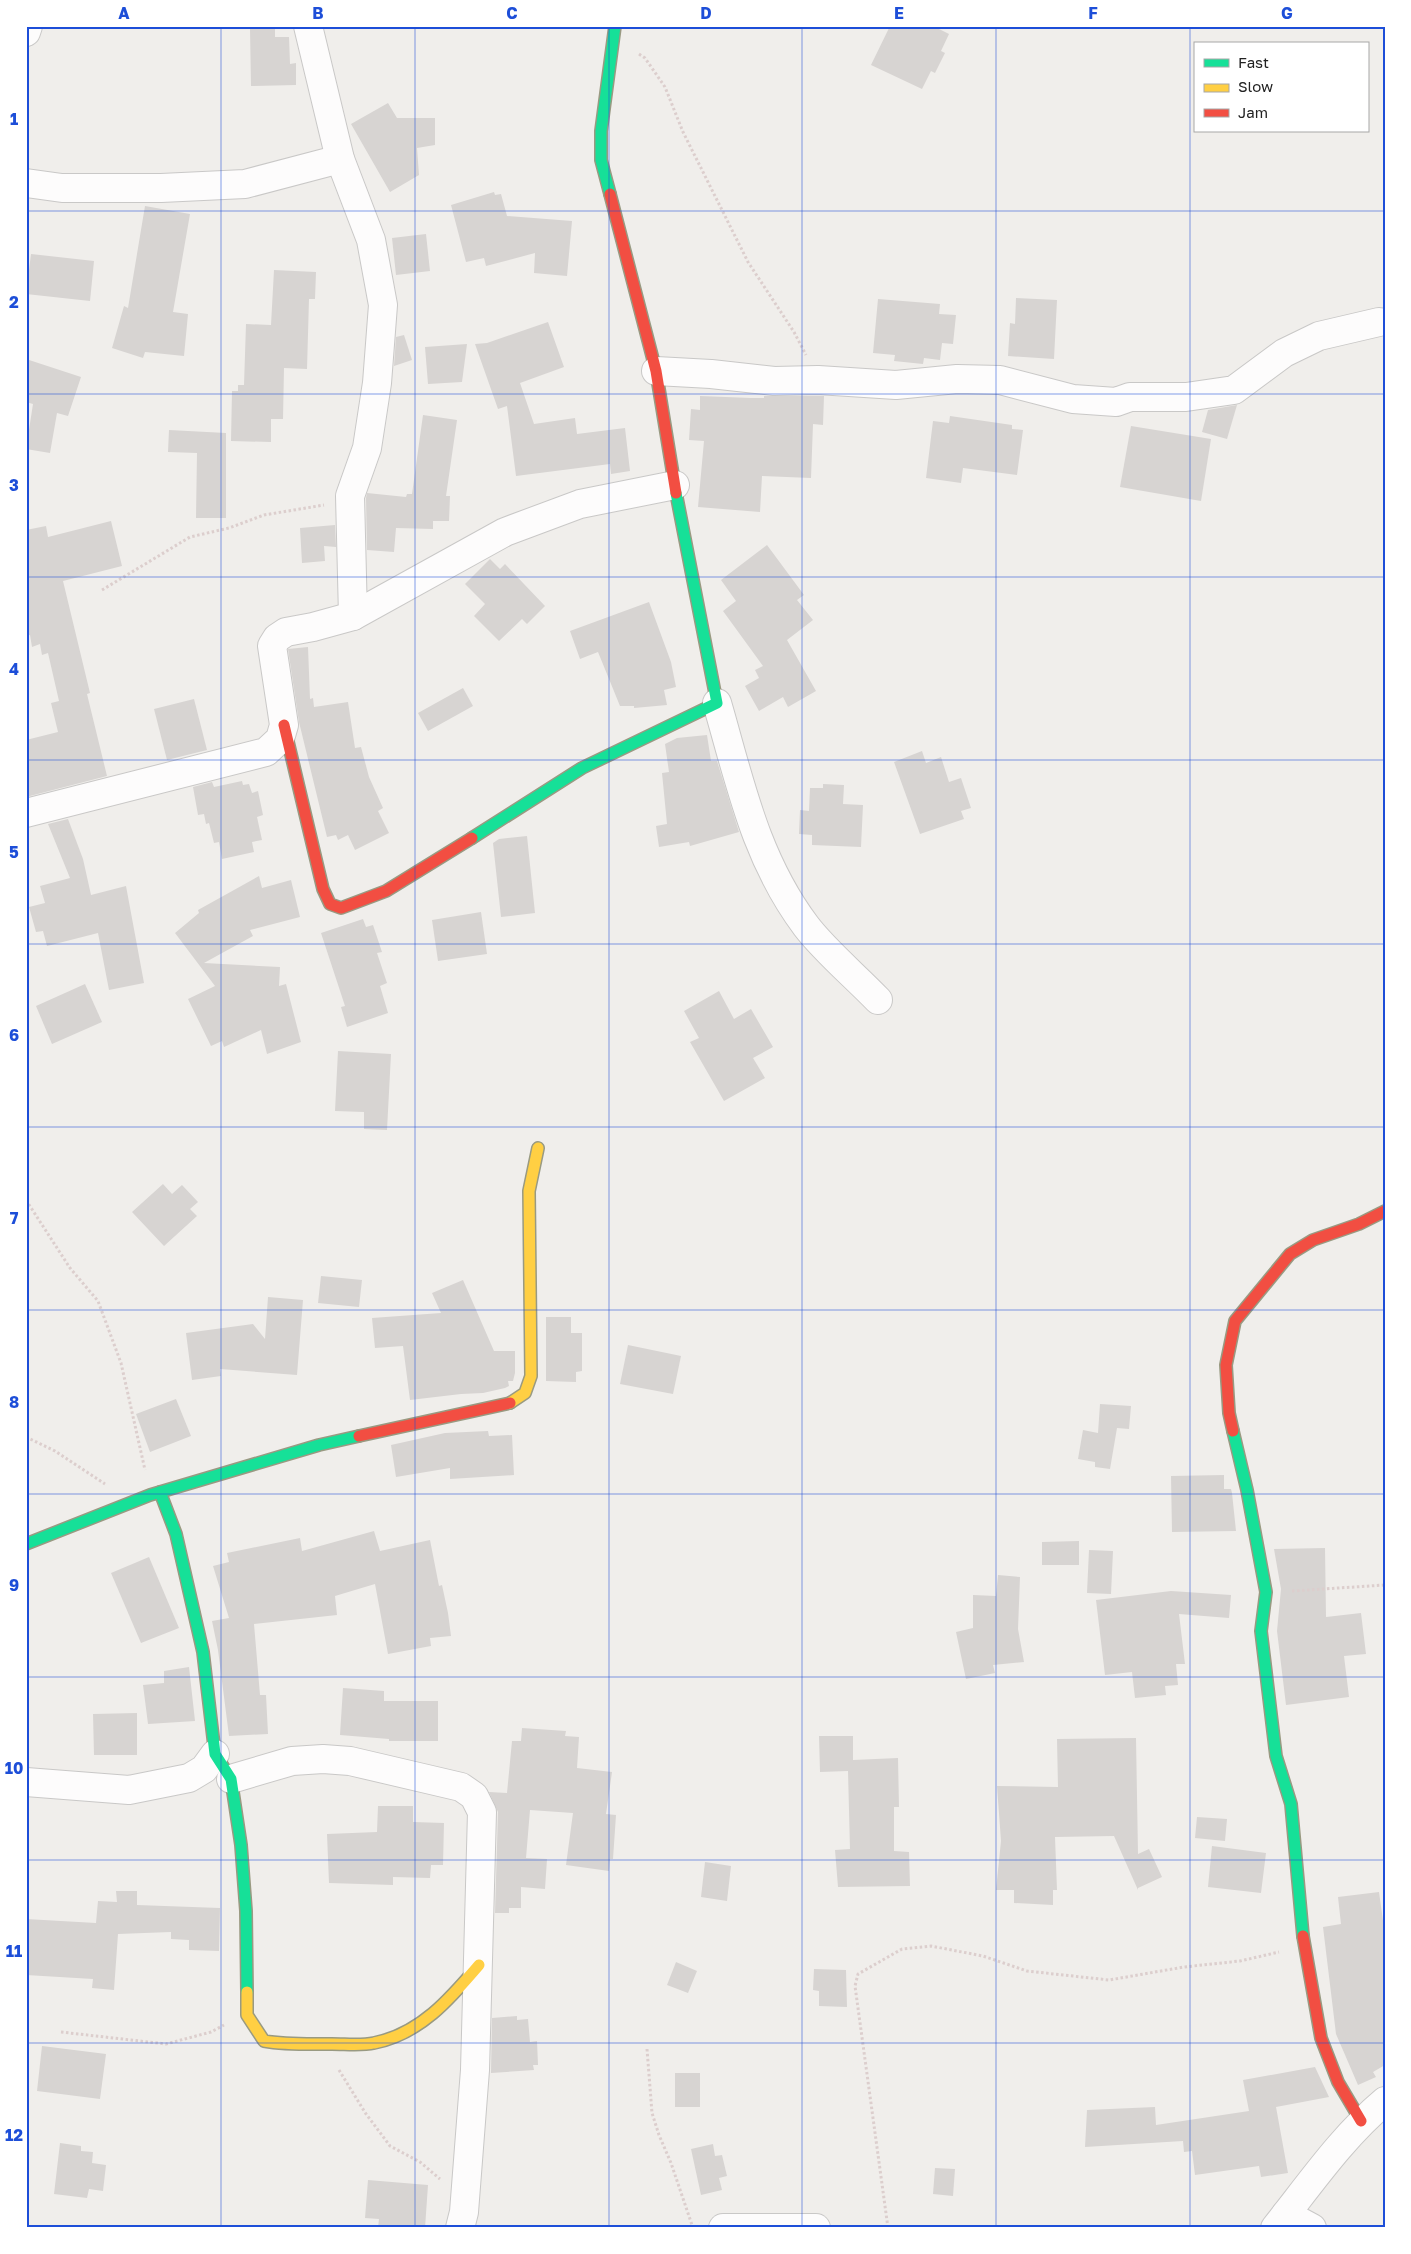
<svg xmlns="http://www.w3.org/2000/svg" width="1411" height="2254" font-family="'Golos Text',sans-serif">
  <rect width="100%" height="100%" fill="#f0eeeb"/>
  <!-- building -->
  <g fill="#d7d4d2">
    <path d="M 890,26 L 933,26 L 949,34 L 941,51 L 945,53 L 935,73 L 931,71 L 922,89 L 871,65 Z"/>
    <path d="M 250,29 L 275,29 L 275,37 L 289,37 L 290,64 L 296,63 L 296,85 L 251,86 Z"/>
    <path d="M 388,103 L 397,118 L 435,118 L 435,145 L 417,148 L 419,175 L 390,192 L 351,124 Z"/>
    <path d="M 494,192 L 495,195 L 501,194 L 507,216 L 572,221 L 567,276 L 534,273 L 535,253 L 486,266 L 484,258 L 466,262 L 451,205 Z"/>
    <path d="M 145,206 L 190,214 L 173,312 L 188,314 L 184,356 L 145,352 L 143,358 L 112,348 L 124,306 L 128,308 Z"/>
    <path d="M 426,234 L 430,271 L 396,275 L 392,238 Z"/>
    <path d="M 31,254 L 94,261 L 90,301 L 26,294 Z"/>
    <path d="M 274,270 L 316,272 L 315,299 L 309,299 L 307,369 L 284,368 L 283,419 L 271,419 L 271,442 L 231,441 L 232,391 L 238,391 L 238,385 L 244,385 L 246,324 L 271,325 Z"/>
    <path d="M 1016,298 L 1057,300 L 1054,359 L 1008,356 L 1010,323 L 1015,324 Z"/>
    <path d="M 878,299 L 940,304 L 939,314 L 956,315 L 953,344 L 942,343 L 940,360 L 924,358 L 923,364 L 894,361 L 895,355 L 873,353 Z"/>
    <path d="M 548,322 L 564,367 L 520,383 L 534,424 L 575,418 L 577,434 L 625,428 L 630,471 L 611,474 L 610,464 L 516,476 L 507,406 L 498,409 L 475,344 L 487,343 Z"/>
    <path d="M 404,335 L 412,360 L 394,366 L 396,337 Z"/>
    <path d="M 467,344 L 462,382 L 428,384 L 425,347 Z"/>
    <path d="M 26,359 L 81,377 L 68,416 L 57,413 L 50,453 L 26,449 L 33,404 L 26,402 Z"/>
    <path d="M 700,396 L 751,398 L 764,398 L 764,396 L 824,396 L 823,425 L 813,424 L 811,478 L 762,476 L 760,512 L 698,507 L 704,441 L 689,440 L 691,409 L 700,410 Z"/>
    <path d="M 1237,405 L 1227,439 L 1202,432 L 1208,410 Z"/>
    <path d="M 423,415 L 457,420 L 446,496 L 450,496 L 449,521 L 433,521 L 433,529 L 396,528 L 394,552 L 367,550 L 366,498 L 367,493 L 406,497 L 407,494 L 412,494 Z"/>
    <path d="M 950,416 L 1012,425 L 1012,429 L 1023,430 L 1017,475 L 963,468 L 961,483 L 926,478 L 933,421 L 949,423 Z"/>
    <path d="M 1131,426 L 1211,439 L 1201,501 L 1120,487 Z"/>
    <path d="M 169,430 L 226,433 L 226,518 L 196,518 L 197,453 L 168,452 Z"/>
    <path d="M 111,521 L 122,566 L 63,581 L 90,693 L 87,694 L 107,776 L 26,797 L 26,740 L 58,732 L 51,703 L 59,701 L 48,653 L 42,655 L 40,644 L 32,647 L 30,635 L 26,636 L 26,530 L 46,526 L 48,537 Z"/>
    <path d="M 335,525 L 336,547 L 324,546 L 325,561 L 302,563 L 300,528 Z"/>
    <path d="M 767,545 L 804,595 L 797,600 L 813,620 L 787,640 L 816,691 L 788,707 L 783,697 L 759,711 L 745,686 L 759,678 L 755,670 L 763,666 L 723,611 L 736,601 L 721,580 Z"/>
    <path d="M 490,559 L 500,569 L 505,564 L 545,606 L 527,624 L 522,619 L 499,641 L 474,616 L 485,604 L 465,584 Z"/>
    <path d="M 649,602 L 671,662 L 676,687 L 664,690 L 667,705 L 634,708 L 634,706 L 620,706 L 598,652 L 580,659 L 570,631 Z"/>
    <path d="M 308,647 L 310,699 L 313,698 L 314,707 L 348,702 L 355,748 L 361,747 L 369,777 L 383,808 L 378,811 L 389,833 L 355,850 L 348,835 L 338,840 L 336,835 L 327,837 L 299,722 L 288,649 Z"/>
    <path d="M 463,688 L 473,706 L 428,731 L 418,713 Z"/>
    <path d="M 194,699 L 207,750 L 167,760 L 154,709 Z"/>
    <path d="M 707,735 L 711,761 L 717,761 L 739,832 L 690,846 L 689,842 L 659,847 L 656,826 L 667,824 L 662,773 L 669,772 L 665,744 L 677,738 Z"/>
    <path d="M 922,751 L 926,763 L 941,757 L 949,782 L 961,778 L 971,808 L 961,811 L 964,819 L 920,834 L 894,762 Z"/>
    <path d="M 242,781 L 243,785 L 249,784 L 252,793 L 258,791 L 263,815 L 257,817 L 262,840 L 252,842 L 254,852 L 222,859 L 219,842 L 214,843 L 209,823 L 206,824 L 204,814 L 198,815 L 193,787 L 212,782 L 214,787 Z"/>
    <path d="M 823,784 L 844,785 L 843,804 L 863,805 L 861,847 L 812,845 L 812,835 L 799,834 L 800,810 L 809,811 L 810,788 L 823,788 Z"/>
    <path d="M 68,819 L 83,859 L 91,895 L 126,886 L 144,983 L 109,990 L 98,933 L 47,946 L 43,931 L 36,932 L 29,907 L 45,903 L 40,886 L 70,878 L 48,824 Z"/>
    <path d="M 527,836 L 535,913 L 501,917 L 493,843 L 499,839 Z"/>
    <path d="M 259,876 L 262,888 L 291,880 L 300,917 L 250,930 L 253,936 L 204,963 L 280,967 L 279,986 L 286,984 L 301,1042 L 267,1054 L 261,1030 L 224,1047 L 222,1041 L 211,1046 L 188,999 L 215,986 L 175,933 L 199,913 L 198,910 Z"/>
    <path d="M 481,912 L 487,954 L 438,961 L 432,920 Z"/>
    <path d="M 363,919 L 366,927 L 373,925 L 382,952 L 377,953 L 387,983 L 380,986 L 388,1013 L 347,1027 L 341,1007 L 345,1006 L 321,933 Z"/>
    <path d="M 85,984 L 102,1022 L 52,1044 L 36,1006 Z"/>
    <path d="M 719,991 L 734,1019 L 751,1009 L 773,1047 L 753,1058 L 765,1078 L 724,1101 L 690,1042 L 699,1038 L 684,1011 Z"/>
    <path d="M 338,1051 L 391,1054 L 387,1130 L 364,1129 L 364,1112 L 335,1111 Z"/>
    <path d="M 163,1184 L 172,1194 L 182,1185 L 198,1202 L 190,1209 L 197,1216 L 164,1246 L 132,1212 Z"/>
    <path d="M 321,1276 L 362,1280 L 359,1307 L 318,1303 Z"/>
    <path d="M 463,1280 L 494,1351 L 515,1351 L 515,1373 L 513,1381 L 508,1381 L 509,1386 L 505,1388 L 483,1393 L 461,1394 L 410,1400 L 403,1346 L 375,1348 L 372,1318 L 441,1313 L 432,1293 Z"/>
    <path d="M 268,1297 L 303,1300 L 297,1375 L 220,1369 L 221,1376 L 192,1380 L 186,1333 L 253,1324 L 265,1339 Z"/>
    <path d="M 546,1317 L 571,1317 L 571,1333 L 582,1333 L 582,1371 L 576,1372 L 576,1382 L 546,1381 Z"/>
    <path d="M 628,1345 L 681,1356 L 673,1394 L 620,1384 Z"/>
    <path d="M 176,1399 L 191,1436 L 150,1452 L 136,1414 Z"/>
    <path d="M 1100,1404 L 1131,1406 L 1129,1429 L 1117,1428 L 1110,1469 L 1095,1467 L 1095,1462 L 1078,1459 L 1083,1430 L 1098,1433 Z"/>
    <path d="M 488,1431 L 489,1436 L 512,1435 L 514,1475 L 450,1479 L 450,1468 L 396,1477 L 391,1445 L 445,1433 Z"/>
    <path d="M 1224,1475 L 1224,1489 L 1231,1489 L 1232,1493 L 1236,1531 L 1172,1532 L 1171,1476 Z"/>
    <path d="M 374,1531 L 380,1551 L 430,1540 L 439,1586 L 442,1585 L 448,1613 L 451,1636 L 430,1638 L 431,1646 L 388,1654 L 375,1584 L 335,1596 L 337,1615 L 254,1624 L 260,1695 L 266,1695 L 268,1734 L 229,1736 L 218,1650 L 212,1621 L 229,1618 L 213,1566 L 229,1562 L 227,1553 L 300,1538 L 302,1551 Z"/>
    <path d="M 1079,1541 L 1079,1565 L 1042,1565 L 1042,1542 Z"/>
    <path d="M 1325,1548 L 1326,1617 L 1361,1613 L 1366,1654 L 1344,1656 L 1349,1697 L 1286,1705 L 1277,1631 L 1281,1589 L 1274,1549 Z"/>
    <path d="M 1089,1550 L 1113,1551 L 1111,1594 L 1087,1593 Z"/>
    <path d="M 149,1557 L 179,1628 L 141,1643 L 111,1573 Z"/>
    <path d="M 998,1575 L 1020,1577 L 1018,1629 L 1024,1662 L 993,1665 L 995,1673 L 966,1679 L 956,1632 L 973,1628 L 973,1595 L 996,1596 Z"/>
    <path d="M 1171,1591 L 1231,1595 L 1229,1618 L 1179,1614 L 1185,1664 L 1176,1664 L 1178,1685 L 1165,1686 L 1166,1695 L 1135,1698 L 1132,1672 L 1105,1675 L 1096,1600 Z"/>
    <path d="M 189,1667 L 195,1721 L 148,1724 L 143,1685 L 164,1683 L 164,1671 Z"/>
    <path d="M 343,1688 L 384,1691 L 384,1701 L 438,1701 L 438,1741 L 389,1741 L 389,1739 L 340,1735 Z"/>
    <path d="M 137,1713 L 137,1755 L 94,1755 L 93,1714 Z"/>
    <path d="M 522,1728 L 566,1731 L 565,1736 L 579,1737 L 577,1768 L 612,1772 L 606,1814 L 616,1815 L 613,1859 L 610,1859 L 609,1871 L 566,1865 L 573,1813 L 530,1810 L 526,1858 L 547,1859 L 545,1889 L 521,1887 L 521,1908 L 509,1908 L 509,1913 L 495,1913 L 498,1812 L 489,1792 L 507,1793 L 512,1741 L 521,1741 Z"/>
    <path d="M 819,1736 L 853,1736 L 853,1760 L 898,1758 L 899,1807 L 894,1807 L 894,1851 L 909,1852 L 910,1886 L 838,1887 L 835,1850 L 850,1849 L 848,1771 L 820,1772 Z"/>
    <path d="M 1136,1738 L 1138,1854 L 1149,1849 L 1162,1877 L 1138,1888 L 1138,1890 L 1114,1836 L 1055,1837 L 1057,1890 L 1053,1890 L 1053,1905 L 1014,1903 L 1014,1890 L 996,1890 L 1001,1841 L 997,1786 L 1058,1787 L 1057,1739 Z"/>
    <path d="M 378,1806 L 413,1806 L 413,1822 L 444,1823 L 443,1865 L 431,1865 L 430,1878 L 393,1877 L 393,1885 L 329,1883 L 327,1834 L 377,1832 Z"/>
    <path d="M 1197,1817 L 1227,1819 L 1225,1841 L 1195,1838 Z"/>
    <path d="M 1212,1846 L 1266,1853 L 1261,1893 L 1208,1887 Z"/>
    <path d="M 705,1862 L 731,1866 L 727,1901 L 701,1897 Z"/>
    <path d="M 116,1891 L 137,1891 L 137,1905 L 220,1908 L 219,1951 L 189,1950 L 189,1940 L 171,1939 L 171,1932 L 118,1934 L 114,1990 L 92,1988 L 93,1979 L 26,1975 L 26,1919 L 96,1923 L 98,1901 L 117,1902 Z"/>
    <path d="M 1379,1892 L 1385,1935 L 1385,2065 L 1373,2072 L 1376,2077 L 1358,2085 L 1336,2034 L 1323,1927 L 1341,1924 L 1338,1897 Z"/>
    <path d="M 676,1962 L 697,1971 L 688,1993 L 667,1985 Z"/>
    <path d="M 814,1969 L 846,1970 L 847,2007 L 819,2006 L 819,1991 L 813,1990 Z"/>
    <path d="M 517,2016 L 517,2020 L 528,2019 L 530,2042 L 537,2041 L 538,2065 L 533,2065 L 534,2070 L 491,2073 L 492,2018 Z"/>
    <path d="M 42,2046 L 106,2054 L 100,2099 L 37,2091 Z"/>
    <path d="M 1315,2067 L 1329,2097 L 1276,2107 L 1288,2173 L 1261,2177 L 1259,2166 L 1195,2175 L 1192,2151 L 1184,2152 L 1183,2141 L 1085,2147 L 1087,2110 L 1155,2107 L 1156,2125 L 1249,2111 L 1243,2080 Z"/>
    <rect x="675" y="2073" width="25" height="34"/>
    <path d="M 60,2143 L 81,2146 L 81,2151 L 93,2152 L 92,2163 L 106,2165 L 103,2191 L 89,2189 L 87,2198 L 54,2194 Z"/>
    <path d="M 713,2144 L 715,2156 L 722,2155 L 727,2176 L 719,2178 L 722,2190 L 701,2195 L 691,2149 Z"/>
    <path d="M 935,2168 L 955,2169 L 953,2196 L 933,2194 Z"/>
    <path d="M 368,2180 L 428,2185 L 425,2228 L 378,2228 L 379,2219 L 365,2218 Z"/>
  </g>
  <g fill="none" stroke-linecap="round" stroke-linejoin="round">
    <defs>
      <g id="street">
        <path d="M 308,26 L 340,159 L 371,240 L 383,305 L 377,383 L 367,448 L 350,496 L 353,616"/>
        <path d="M 26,32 L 28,26"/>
        <path d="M 26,183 L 62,188 L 161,188 L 245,184 L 340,159"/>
        <path d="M 656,371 L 711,374 L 774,381 L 818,380 L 896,385 L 957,379 L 1000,380 L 1073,399 L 1116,402 L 1130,397 L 1186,397 L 1234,390 L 1284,353 L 1319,336 L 1379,322"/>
        <path d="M 717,703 C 740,782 755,858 806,926 C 824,950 856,977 878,1000"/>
        <path d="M 26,813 L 266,752 L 280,739 L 284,725 L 272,646 L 277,638 L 286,632 L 313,627 L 353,616 L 505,532 L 580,504 L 675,485"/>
        <path d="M 231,1779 L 292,1761 L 323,1759 L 350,1761 L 461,1787 L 474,1796 L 482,1812 L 475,2070 L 464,2212 L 460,2228"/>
        <path d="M 26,1782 L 129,1790 L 189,1778 L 204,1769 L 215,1754"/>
        <path d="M 1286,2214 L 1312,2228"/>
        <path d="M 723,2228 L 816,2228"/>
        <path d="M 1275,2228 C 1310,2184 1342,2137 1385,2101"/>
      </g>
      <g id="fast">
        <path d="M 610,194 L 601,160 L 601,131 L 615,26"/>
        <path d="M 472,838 L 582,768 L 717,703 L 676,493"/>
        <path d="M 1233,1431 L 1247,1490 L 1266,1592 L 1261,1631 L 1276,1756 L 1291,1804 L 1303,1936"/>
        <path d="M 160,1492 L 176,1534 L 203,1652 L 215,1754 L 231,1779 L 241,1845 L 246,1911 L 247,1992"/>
        <path d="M 26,1544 L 150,1495 L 319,1445 L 359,1436"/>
      </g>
      <g id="slow">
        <path d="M 510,1403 L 525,1393 L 531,1376 L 529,1191 L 538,1148"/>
        <path d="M 247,1992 L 247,2015 L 264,2041 C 287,2045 309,2044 332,2044 C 346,2044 361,2046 374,2043 C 420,2034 450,1999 479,1965"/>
      </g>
      <g id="jam">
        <path d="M 610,194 L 656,371 L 676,493"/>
        <path d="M 284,725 L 323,889 L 330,904 L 341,908 L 386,891 L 472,838"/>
        <path d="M 1233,1431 L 1229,1413 L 1226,1365 L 1235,1321 L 1290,1254 L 1313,1240 L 1359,1224 L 1385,1211"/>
        <path d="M 359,1436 L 510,1403"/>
        <path d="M 1303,1936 L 1321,2038 L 1338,2082 L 1361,2121"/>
      </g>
    </defs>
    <!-- street casing -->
    <use href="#street" stroke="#c9c8c7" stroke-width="30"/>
    <!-- fast casing -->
    <use href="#fast" stroke="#999a82" stroke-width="14"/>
    <!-- slow casing -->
    <use href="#slow" stroke="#999a82" stroke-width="14"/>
    <!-- jam casing -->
    <use href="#jam" stroke="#999a82" stroke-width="14"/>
    <!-- path -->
    <g stroke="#dccecd" stroke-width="3" stroke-dasharray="2.5 2.5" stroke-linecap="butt">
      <path d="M 639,54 L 645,58 L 665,87 L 683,132 L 748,262 L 794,332 L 806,355"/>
      <path d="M 102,590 L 190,537 L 229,528 L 264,515 L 324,505"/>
      <path d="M 26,1200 L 70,1268 L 98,1301 L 121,1363 L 145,1470"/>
      <path d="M 26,1437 L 55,1451 L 105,1484"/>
      <path d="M 1292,1591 L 1385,1585"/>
      <path d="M 61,2032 L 166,2044 L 211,2032 L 224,2025"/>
      <path d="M 647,2049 L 652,2113 L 659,2135 L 671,2163 L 693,2228"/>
      <path d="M 339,2070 L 366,2114 L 390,2146 L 420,2162 L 440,2179"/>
      <path d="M 888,2228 L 855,1986 L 858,1974 L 902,1949 L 931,1946 L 983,1956 L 1027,1971 L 1109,1980 L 1184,1967 L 1240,1961 L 1279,1952"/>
    </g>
    <!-- street -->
    <use href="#street" stroke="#fdfcfc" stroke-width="28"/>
    <!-- fast -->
    <use href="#fast" stroke="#16e098" stroke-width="11"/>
    <!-- slow -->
    <use href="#slow" stroke="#ffcf43" stroke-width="11"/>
    <!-- jam -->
    <use href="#jam" stroke="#f24e42" stroke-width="11"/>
  </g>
  <!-- grid -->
  <path fill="none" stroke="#1d4ed8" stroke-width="1" stroke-opacity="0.55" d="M 221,26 L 221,2228M 415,26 L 415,2228M 609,26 L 609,2228M 802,26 L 802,2228M 996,26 L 996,2228M 1190,26 L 1190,2228M 26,211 L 1385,211M 26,394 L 1385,394M 26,577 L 1385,577M 26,760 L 1385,760M 26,944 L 1385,944M 26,1127 L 1385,1127M 26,1310 L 1385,1310M 26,1494 L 1385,1494M 26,1677 L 1385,1677M 26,1860 L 1385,1860M 26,2043 L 1385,2043"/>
  <!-- border -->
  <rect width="1411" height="2254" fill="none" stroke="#ffffff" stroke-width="55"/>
  <!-- legend -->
  <rect x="1194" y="42" width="175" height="90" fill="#ffffff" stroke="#a7a7a7"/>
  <rect x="1204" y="59" width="25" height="8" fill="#16e098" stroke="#a7a7a7"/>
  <text x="1238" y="68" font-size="15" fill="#222222">Fast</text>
  <rect x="1204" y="84" width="25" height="8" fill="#ffcf43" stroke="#a7a7a7"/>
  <text x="1238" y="92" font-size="15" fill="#222222">Slow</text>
  <rect x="1204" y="109" width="25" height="8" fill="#f24e42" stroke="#a7a7a7"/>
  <text x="1238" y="118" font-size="15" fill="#222222">Jam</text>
  <rect x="28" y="28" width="1356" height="2198" fill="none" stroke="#1d4ed8" stroke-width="2"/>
  <g font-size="16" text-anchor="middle" font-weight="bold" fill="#1d4ed8">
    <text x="124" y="19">A</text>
    <text x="318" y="19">B</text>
    <text x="512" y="19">C</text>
    <text x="706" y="19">D</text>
    <text x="899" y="19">E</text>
    <text x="1093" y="19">F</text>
    <text x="1287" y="19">G</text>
    <text x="14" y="125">1</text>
    <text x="14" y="308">2</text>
    <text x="14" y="491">3</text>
    <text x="14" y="675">4</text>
    <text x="14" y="858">5</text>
    <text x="14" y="1041">6</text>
    <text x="14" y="1224">7</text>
    <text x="14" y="1408">8</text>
    <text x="14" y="1591">9</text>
    <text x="14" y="1774">10</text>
    <text x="14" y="1957">11</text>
    <text x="14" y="2141">12</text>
  </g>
</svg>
